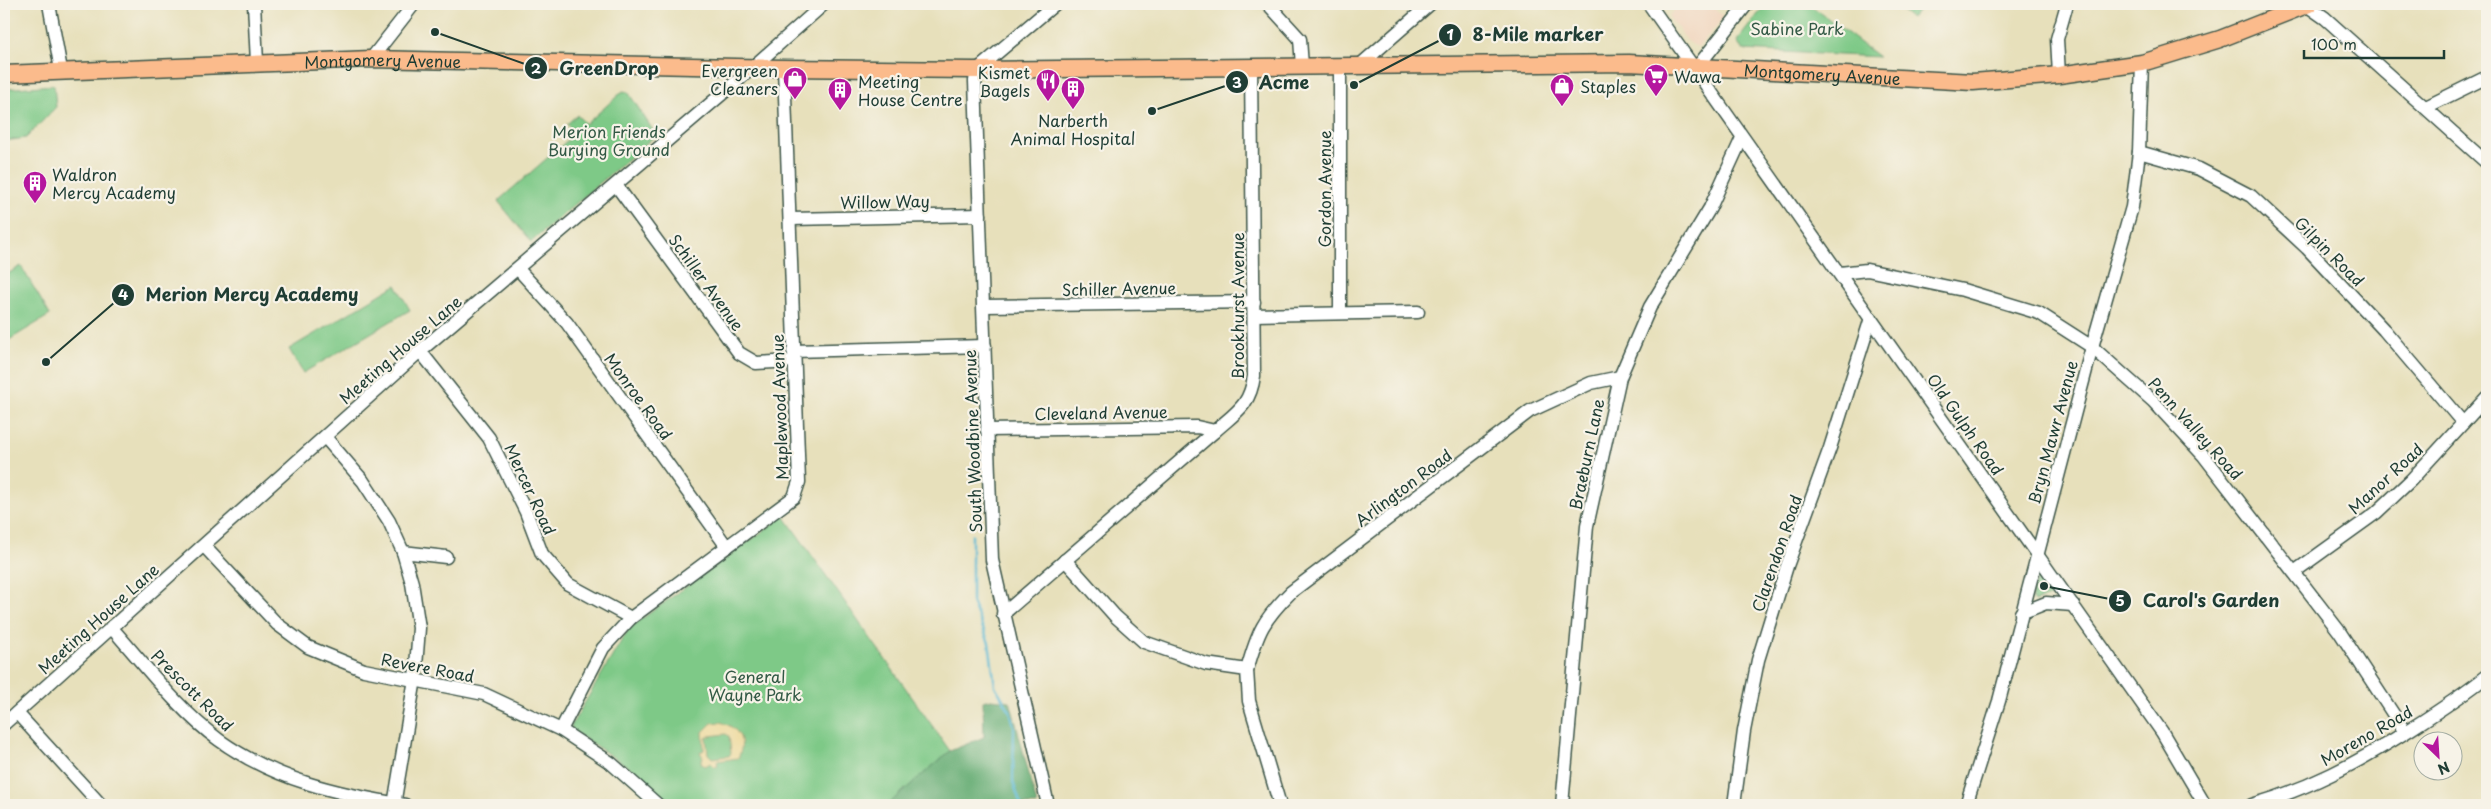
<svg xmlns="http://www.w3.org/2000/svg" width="2491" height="809" font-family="'Playpen Sans',sans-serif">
  <rect width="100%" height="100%" fill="#f7f3e8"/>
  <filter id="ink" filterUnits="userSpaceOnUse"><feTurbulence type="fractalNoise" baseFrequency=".02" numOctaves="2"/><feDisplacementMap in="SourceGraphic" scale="10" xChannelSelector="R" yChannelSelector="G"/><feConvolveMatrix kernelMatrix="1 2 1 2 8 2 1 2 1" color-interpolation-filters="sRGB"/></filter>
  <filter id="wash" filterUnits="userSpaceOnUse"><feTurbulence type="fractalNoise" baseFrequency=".0096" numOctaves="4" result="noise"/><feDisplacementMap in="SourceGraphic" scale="20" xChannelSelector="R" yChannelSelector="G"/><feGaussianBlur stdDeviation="1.12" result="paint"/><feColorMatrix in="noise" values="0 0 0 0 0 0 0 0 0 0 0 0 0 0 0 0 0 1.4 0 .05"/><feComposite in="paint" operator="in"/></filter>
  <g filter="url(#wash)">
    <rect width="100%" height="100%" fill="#e7e0bb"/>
    <!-- built -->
    <path fill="#f1d5bd" d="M 1680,4 L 1709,4 L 1724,17 L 1698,47 L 1689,43 L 1669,17 Z"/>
    <!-- green -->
    <g fill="#7ec987" stroke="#4e835e">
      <path d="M 1766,4 L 1809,4 L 1879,57 L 1743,50 L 1737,41 Z"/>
      <path d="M 1894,4 L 1923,4 L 1911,18 Z"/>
      <path d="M 54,85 L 56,107 L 26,138 L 4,141 L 4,89 Z"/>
      <path d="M 623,91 L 628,92 L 656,135 L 531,242 L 498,201 L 569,139 L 564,133 L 570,128 L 567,124 L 577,115 L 586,124 Z"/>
      <path d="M 21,266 L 50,315 L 4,343 L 4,276 Z"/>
      <path d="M 396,285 L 410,310 L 303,373 L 289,349 Z"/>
      <path d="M 784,516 L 950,751 L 887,805 L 669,805 L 636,772 L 573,731 L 571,726 L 629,628 Z"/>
      <path d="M 2042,576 L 2058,595 L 2055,598 L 2050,597 L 2034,602 L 2032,598 L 2037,578 Z"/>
    </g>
    <!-- forest -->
    <path fill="#66ad74" stroke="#427554" d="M 991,699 L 1010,701 L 1037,805 L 887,805 L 950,751 L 984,737 L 983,701 Z"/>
    <!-- sand -->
    <path fill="#eeda9e" stroke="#868c69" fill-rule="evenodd" d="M 720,722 C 738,727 747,740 738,758 L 717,761 L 718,766 L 715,767 L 711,763 L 705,766 L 701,763 L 703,757 L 700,752 L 704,750 L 703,732 L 712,723 ZM 726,734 L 729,736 L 731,753 L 729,756 L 712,758 L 708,754 L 706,738 L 709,736 Z"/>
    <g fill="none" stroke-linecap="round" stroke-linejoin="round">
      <!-- stream -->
      <path stroke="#54b7d2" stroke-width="2.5" d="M 972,535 L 972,602 L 989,643 L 995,686 L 1010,711 L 1014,726 L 1013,782 L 1021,805"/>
    </g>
  </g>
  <g filter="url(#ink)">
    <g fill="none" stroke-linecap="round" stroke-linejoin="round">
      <defs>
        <g id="minor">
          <path d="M 49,4 L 61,70"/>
          <path d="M 254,4 L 257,62"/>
          <path d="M 1268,4 L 1300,39 L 1302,66"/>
          <path d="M 1649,4 L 2162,732 L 2205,805"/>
          <path d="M 2305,4 L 2325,18 L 2487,163"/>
          <path d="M 371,59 L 414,4"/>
          <path d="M 1340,65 L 1340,312"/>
          <path d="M 1359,66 L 1430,4"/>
          <path d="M 1698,66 L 1747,4"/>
          <path d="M 2059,75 L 2057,39 L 2067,4"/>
          <path d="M 2426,107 L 2487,77"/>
          <path d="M 2139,152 L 2199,169 L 2251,196 L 2307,248 L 2384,330 L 2463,423"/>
          <path d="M 616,185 L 739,353 L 756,363 L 793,361"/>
          <path d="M 791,219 L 980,215"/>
          <path d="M 518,269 L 567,323 L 727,547"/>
          <path d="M 1840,273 L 1867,270 L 1963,290 L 2039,313 L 2092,347 L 2153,401 L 2204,456 L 2339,631 L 2405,732"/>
          <path d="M 984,306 L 1254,302"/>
          <path d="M 1254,315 L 1418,312"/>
          <path d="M 420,351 L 489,438 L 526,512 L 542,554 L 568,584 L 631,618"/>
          <path d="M 793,351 L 985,346"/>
          <path d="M 987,430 L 1197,427 L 1215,431"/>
          <path d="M 325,437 L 363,481 L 389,521 L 403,552 L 412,583 L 419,628 L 415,679 L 394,805"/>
          <path d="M 204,546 L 277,624 L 308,647 L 364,670 L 484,694 L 561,730 L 611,763 L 658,805"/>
          <path d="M 403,552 L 446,557"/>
          <path d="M 1065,560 L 1115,616 L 1144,642 L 1206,664 L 1247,670 L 1249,701 L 1280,805"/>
          <path d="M 2294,572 L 2376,513 L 2411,480 L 2487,397"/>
          <path d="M 2021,613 L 2046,603 L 2073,605"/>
          <path d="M 1003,614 L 1215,431 C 1236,412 1250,406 1254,376 L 1251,66"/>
          <path d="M 111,627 C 143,663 180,712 219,740 C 275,780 338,794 405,805"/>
          <path d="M 1247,670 C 1258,631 1263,620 1291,592 L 1530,411 L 1591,383 L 1620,377"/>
          <path d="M 17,713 L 101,805"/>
          <path d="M 4,724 L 420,351 L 736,82 L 824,4"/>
          <path d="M 561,730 L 603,648 L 631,618 L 794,497 L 799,482 L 784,68"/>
          <path d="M 1048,805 L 992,560 L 975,81 L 977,70 L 1055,4"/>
          <path d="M 1562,805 L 1587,526 L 1620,377 L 1650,307 L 1710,208 L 1742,138"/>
          <path d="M 1734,805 L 1744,731 L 1758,660 L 1787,566 L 1830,448 L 1871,318"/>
          <path d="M 1966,805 L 1999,701 L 2092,347 L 2132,207 L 2139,152 L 2142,63"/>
          <path d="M 2252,805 C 2308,789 2357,763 2406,732 C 2434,714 2461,697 2487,676"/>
        </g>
        <g id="major">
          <path id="s1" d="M 4,74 L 371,59 L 784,68 L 973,70 L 1629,63 L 1973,82 L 2059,75 L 2142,63 L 2220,39 L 2309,4"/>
        </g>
      </defs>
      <!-- minor casing -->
      <use href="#minor" stroke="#3d5548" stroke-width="15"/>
      <!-- major casing -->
      <use href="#major" stroke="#3d5548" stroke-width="19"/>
      <!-- minor -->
      <use href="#minor" stroke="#fff" stroke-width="12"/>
      <!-- major -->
      <use href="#major" stroke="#fbbb8c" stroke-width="16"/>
    </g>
  </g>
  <!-- icons -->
  <defs>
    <symbol id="supermarket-pin" viewBox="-11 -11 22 30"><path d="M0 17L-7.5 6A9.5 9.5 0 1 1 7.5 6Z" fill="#b5179e" stroke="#f7f3e8"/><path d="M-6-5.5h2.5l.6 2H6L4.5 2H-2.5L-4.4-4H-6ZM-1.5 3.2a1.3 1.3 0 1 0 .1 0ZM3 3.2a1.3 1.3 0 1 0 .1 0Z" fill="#fff"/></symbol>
    <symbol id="shop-pin" viewBox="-11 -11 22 30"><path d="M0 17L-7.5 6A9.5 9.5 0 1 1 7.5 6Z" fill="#b5179e" stroke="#f7f3e8"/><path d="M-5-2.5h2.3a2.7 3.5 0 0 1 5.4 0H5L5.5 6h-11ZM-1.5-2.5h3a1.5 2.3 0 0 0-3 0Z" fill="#fff"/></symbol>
    <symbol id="restaurant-pin" viewBox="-11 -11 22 30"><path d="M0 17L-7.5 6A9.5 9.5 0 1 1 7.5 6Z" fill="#b5179e" stroke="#f7f3e8"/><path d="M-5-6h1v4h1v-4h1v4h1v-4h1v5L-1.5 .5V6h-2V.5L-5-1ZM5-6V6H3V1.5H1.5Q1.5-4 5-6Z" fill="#fff"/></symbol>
    <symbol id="building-pin" viewBox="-11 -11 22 30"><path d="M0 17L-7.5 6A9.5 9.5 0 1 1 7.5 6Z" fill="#b5179e" stroke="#f7f3e8"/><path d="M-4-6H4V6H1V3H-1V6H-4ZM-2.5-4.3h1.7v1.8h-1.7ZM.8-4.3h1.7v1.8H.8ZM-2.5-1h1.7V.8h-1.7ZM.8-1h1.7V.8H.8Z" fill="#fff"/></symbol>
  </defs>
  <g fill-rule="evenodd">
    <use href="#supermarket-pin" x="1642" y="62" width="28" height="38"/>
    <use href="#shop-pin" x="781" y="65" width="28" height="38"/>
    <use href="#restaurant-pin" x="1034" y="67" width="28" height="38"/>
    <use href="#shop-pin" x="1548" y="72" width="28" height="38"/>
    <use href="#building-pin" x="1059" y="75" width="28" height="38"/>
    <use href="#building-pin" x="826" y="76" width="28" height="38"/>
    <use href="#building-pin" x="21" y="169" width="28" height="38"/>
  </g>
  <g text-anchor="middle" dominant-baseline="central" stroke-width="4.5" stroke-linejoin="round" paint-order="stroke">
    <!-- park labels -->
    <g font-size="16" fill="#325945" stroke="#f7f3e8">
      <text x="1797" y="28">Sabine Park</text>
      <text x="609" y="131">Merion Friends<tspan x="609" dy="18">Burying Ground</tspan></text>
      <text x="755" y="676">General<tspan x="755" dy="18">Wayne Park</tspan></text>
    </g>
    <!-- street labels -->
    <g font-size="16" fill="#1f3d34" stroke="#f7f3e8">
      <text stroke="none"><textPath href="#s1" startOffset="379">Montgomery Avenue</textPath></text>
      <text stroke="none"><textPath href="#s1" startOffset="1819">Montgomery Avenue</textPath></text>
      <text transform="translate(1324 189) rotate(-90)">Gordon Avenue</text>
      <text transform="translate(885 201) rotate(-1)">Willow Way</text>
      <text transform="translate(2330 251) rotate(45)">Gilpin Road</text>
      <text transform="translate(707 282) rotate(54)">Schiller Avenue</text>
      <text transform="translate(1119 288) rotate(-1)">Schiller Avenue</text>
      <text transform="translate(1237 306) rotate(-90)">Brookhurst Avenue</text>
      <text transform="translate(400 349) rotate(-41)">Meeting House Lane</text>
      <text transform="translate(639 396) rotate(54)">Monroe Road</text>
      <text transform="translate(779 407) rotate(-92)">Maplewood Avenue</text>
      <text transform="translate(1101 412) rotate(-1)">Cleveland Avenue</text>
      <text transform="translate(1966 424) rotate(55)">Old Gulph Road</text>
      <text transform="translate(2196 428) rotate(48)">Penn Valley Road</text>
      <text transform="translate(2052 432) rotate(-75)">Bryn Mawr Avenue</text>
      <text transform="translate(972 441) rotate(-92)">South Woodbine Avenue</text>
      <text transform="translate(1586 454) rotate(-78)">Braeburn Lane</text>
      <text transform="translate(2385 478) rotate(-43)">Manor Road</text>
      <text transform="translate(1403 487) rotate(-37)">Arlington Road</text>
      <text transform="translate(531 489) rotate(65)">Mercer Road</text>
      <text transform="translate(1776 553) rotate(-71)">Clarendon Road</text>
      <text transform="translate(98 618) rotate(-42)">Meeting House Lane</text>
      <text transform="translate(428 667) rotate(11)">Revere Road</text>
      <text transform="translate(193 690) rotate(45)">Prescott Road</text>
      <text transform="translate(2366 735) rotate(-30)">Moreno Road</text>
    </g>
    <!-- poi labels -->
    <g font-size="16" fill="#1f3d34" stroke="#f7f3e8" text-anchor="start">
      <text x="778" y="70" text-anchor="end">Evergreen<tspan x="778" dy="18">Cleaners</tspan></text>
      <text x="1030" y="72" text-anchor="end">Kismet<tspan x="1030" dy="18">Bagels</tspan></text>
      <text x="1674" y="76">Wawa</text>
      <text x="858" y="81">Meeting<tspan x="858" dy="18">House Centre</tspan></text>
      <text x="1580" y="86">Staples</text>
      <text x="1073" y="120" text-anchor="middle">Narberth<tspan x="1073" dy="18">Animal Hospital</tspan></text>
      <text x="52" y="174">Waldron<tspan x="52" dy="18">Mercy Academy</tspan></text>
    </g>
  </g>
  <!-- callouts -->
  <path fill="none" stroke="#1f3d34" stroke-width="2" d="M1354 85L1450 35M435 32L536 68M1152 111L1237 82M46 362L123 295M2044 586L2120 601"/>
  <g fill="#1f3d34" stroke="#f7f3e8" stroke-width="2">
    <circle cx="1354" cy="85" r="5"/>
    <circle cx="435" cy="32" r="5"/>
    <circle cx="1152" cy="111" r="5"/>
    <circle cx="46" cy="362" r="5"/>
    <circle cx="2044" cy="586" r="5"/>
    <circle cx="1450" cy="35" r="12"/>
    <circle cx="536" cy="68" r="12"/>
    <circle cx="1237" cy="82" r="12"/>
    <circle cx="123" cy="295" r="12"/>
    <circle cx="2120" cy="601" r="12"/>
  </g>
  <g font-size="15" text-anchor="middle" font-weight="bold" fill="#fff">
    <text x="1450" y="40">1</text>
    <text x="536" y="74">2</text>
    <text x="1237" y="88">3</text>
    <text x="123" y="300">4</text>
    <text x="2120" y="606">5</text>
  </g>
  <g font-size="18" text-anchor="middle" font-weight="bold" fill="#1f3d34" stroke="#f7f3e8" stroke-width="4.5" stroke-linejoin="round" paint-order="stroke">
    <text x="1538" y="41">8-Mile marker</text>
    <text x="609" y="75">GreenDrop</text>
    <text x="1284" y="89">Acme</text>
    <text x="252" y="301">Merion Mercy Academy</text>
    <text x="2211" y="607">Carol's Garden</text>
  </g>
  <!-- margin -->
  <rect width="2491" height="809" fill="none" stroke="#f7f3e8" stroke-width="20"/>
  <!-- north arrow -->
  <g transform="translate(2438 756) rotate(155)"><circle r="24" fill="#f7f3e8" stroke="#a1aaa0"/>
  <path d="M0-4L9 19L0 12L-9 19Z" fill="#b5179e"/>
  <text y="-8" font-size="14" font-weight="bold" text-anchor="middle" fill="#1f3d34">N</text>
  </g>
  <!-- scale -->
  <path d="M2304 50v8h140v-8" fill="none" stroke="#1f3d34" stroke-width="2.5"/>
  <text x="2311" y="50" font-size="15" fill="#1f3d34" stroke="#f7f3e8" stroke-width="4" paint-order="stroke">100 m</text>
</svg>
